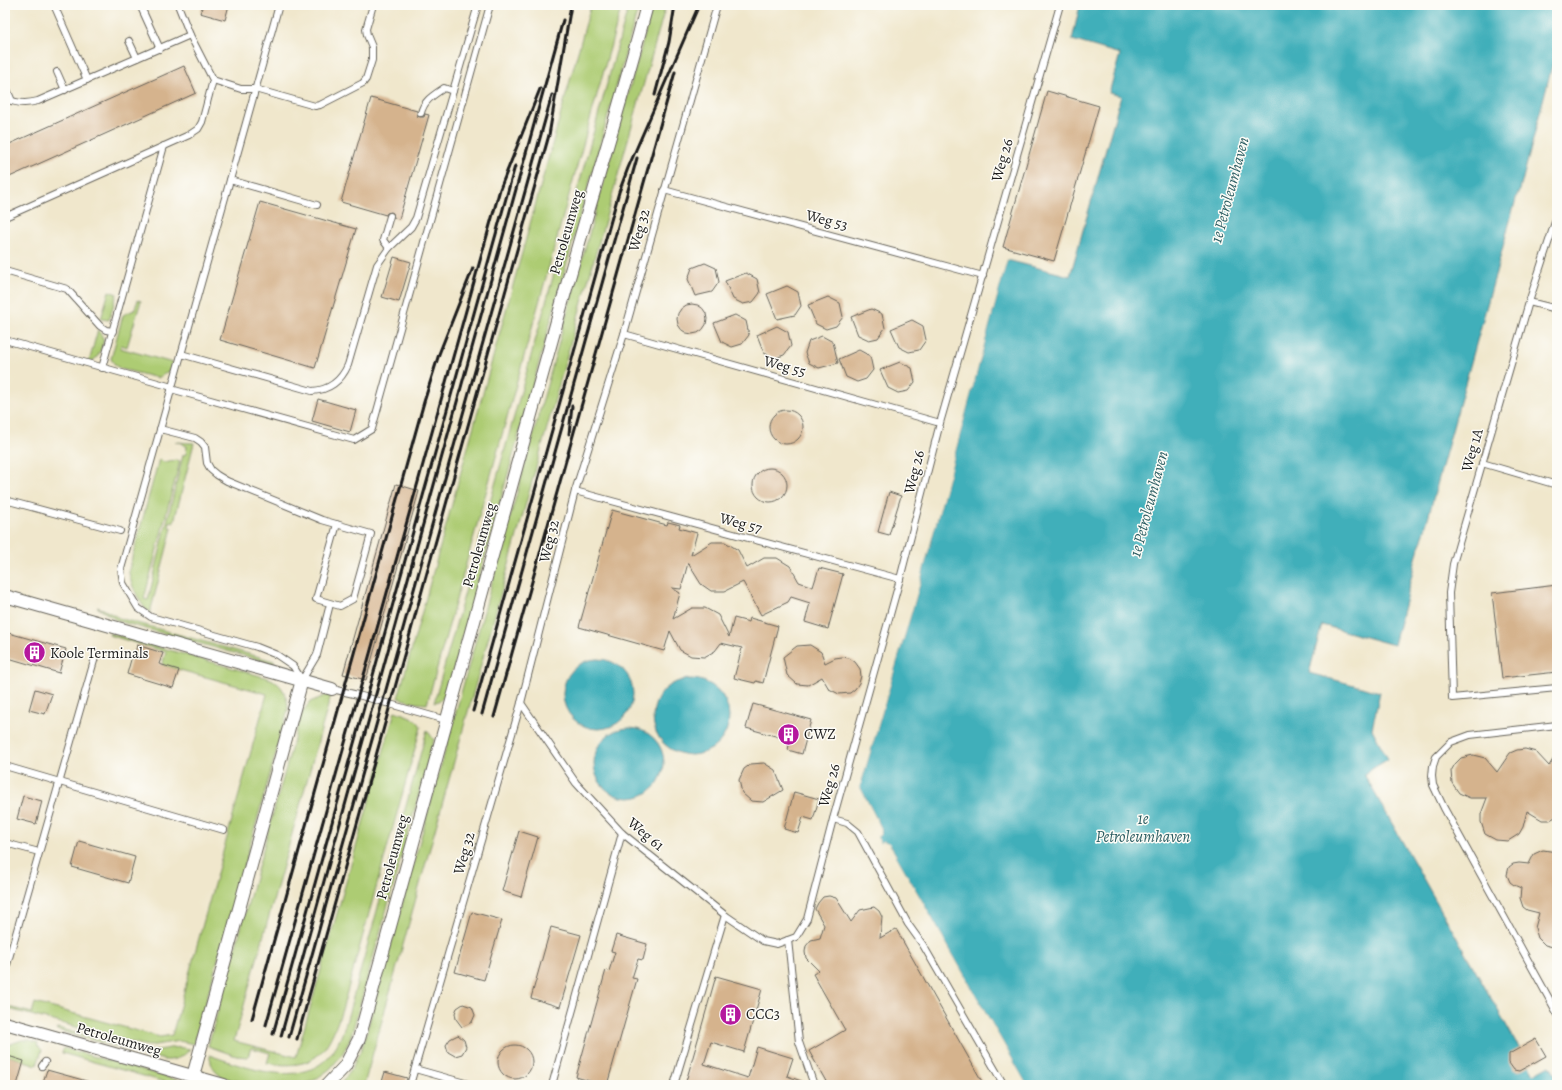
<svg xmlns="http://www.w3.org/2000/svg" width="1562" height="1090" font-family="Alegreya,serif">
  <rect width="100%" height="100%" fill="#fdfcf7"/>
  <filter id="ink" filterUnits="userSpaceOnUse"><feTurbulence type="fractalNoise" baseFrequency=".025" numOctaves="2"/><feDisplacementMap in="SourceGraphic" scale="8" xChannelSelector="R" yChannelSelector="G"/><feConvolveMatrix kernelMatrix="1 2 1 2 8 2 1 2 1" color-interpolation-filters="sRGB"/></filter>
  <filter id="wash" filterUnits="userSpaceOnUse"><feTurbulence type="fractalNoise" baseFrequency=".012" numOctaves="4" result="noise"/><feDisplacementMap in="SourceGraphic" scale="16" xChannelSelector="R" yChannelSelector="G"/><feGaussianBlur stdDeviation="0.9" result="paint"/><feColorMatrix in="noise" values="0 0 0 0 0 0 0 0 0 0 0 0 0 0 0 0 0 1.4 0 .05"/><feComposite in="paint" operator="in"/></filter>
  <g filter="url(#wash)">
    <rect width="100%" height="100%" fill="#f0e7cc"/>
    <!-- green -->
    <g fill="#adcc73" stroke="#647448">
      <path d="M 591,5 L 622,5 L 427,704 L 416,703 L 398,698 Z"/>
      <path d="M 629,5 L 639,5 L 447,692 L 442,699 L 434,703 Z"/>
      <path d="M 653,5 L 666,5 L 584,295 L 364,1085 L 340,1085 L 352,1068 L 363,1045 Z"/>
      <path d="M 109,291 L 117,294 L 109,320 L 101,319 Z"/>
      <path d="M 138,300 L 141,301 L 127,347 L 121,345 L 120,348 L 173,363 L 169,371 L 158,378 L 121,369 L 116,366 L 111,359 L 123,315 L 134,310 Z"/>
      <path d="M 98,329 L 104,340 C 101,349 99,360 89,362 Z"/>
      <path d="M 175,442 L 194,443 L 174,522 L 170,521 L 169,527 L 172,528 L 150,613 C 141,607 128,580 129,569 L 159,459 L 163,462 L 176,460 L 180,461 L 144,599 L 148,600 L 183,455 L 186,454 L 187,446 L 183,445 L 183,443 Z"/>
      <path d="M 97,607 L 103,609 L 119,618 L 274,661 L 274,664 L 118,621 Z"/>
      <path d="M 110,633 L 271,679 C 283,685 288,697 288,710 L 194,1044 L 179,1041 L 149,1046 L 143,1045 L 5,1008 L 5,1006 L 32,1013 L 35,1003 L 160,1037 L 172,1035 L 267,694 L 162,665 L 166,652 L 109,635 Z"/>
      <path d="M 327,695 L 331,695 L 234,1041 L 296,1057 L 395,711 C 404,715 417,717 421,727 L 342,1010 C 327,1053 316,1071 267,1063 L 270,1053 L 251,1048 L 248,1057 L 236,1056 L 208,1046 L 301,714 L 310,702 Z"/>
      <path d="M 427,730 L 434,740 L 354,1026 L 349,1042 L 341,1056 L 330,1069 L 313,1081 L 301,1085 L 253,1085 L 221,1077 L 212,1066 L 209,1055 C 245,1067 301,1090 330,1055 C 339,1044 343,1032 347,1019 Z"/>
      <path d="M 58,1028 L 141,1051 C 160,1053 169,1044 190,1049 C 184,1057 174,1061 164,1060 L 57,1030 Z"/>
      <path d="M 22,1040 L 30,1040 L 38,1043 L 37,1045 L 42,1050 L 37,1065 L 5,1055 L 5,1046 Z"/>
      <path d="M 64,1048 L 195,1085 L 175,1085 L 62,1053 Z"/>
    </g>
    <!-- water -->
    <g fill="#40afba" stroke="#2e666b">
      <path d="M 1080,5 L 1557,5 L 1557,59 L 1553,62 L 1520,190 L 1517,195 C 1486,311 1453,425 1422,540 L 1419,547 L 1394,645 L 1322,625 L 1309,673 L 1380,692 L 1372,729 L 1388,759 L 1364,774 L 1534,1074 L 1550,1065 L 1557,1077 L 1557,1085 L 1027,1085 L 889,843 L 883,841 L 881,843 L 877,837 L 881,834 L 881,828 L 860,787 L 918,590 L 1007,260 L 1070,276 L 1121,96 L 1109,93 L 1120,54 L 1072,40 Z"/>
      <circle cx="598" cy="694" r="35"/>
      <circle cx="691" cy="717" r="38"/>
      <circle cx="629" cy="763" r="35"/>
    </g>
    <!-- pier -->
    <path fill="#f0e7cc" d="M 1005,259 L 1007,260 L 918,590 L 860,787 L 881,828 L 881,834 L 877,837 L 881,843 L 883,841 L 889,843 L 1027,1085 L 1025,1085 L 888,844 L 884,843 L 880,844 L 875,838 L 875,836 L 879,833 L 879,828 L 858,787 L 916,589 Z"/>
    <g id="blocks">
      <!-- building -->
      <g fill="#d5b38d">
        <path d="M 203,5 L 229,5 L 225,20 L 200,13 Z"/>
        <path d="M 184,66 L 196,93 L 5,179 L 5,146 Z"/>
        <path d="M 1047,91 L 1099,106 L 1054,261 L 1003,247 Z"/>
        <path d="M 371,98 L 417,111 L 417,116 L 420,117 L 424,117 L 425,114 L 429,115 L 399,219 L 394,218 L 393,213 L 391,212 L 387,213 L 386,215 L 341,202 Z"/>
        <path d="M 260,202 L 356,229 L 315,368 L 220,340 Z"/>
        <path d="M 394,257 L 411,262 L 399,302 L 382,297 Z"/>
        <path d="M 705,263 L 716,268 L 719,282 L 712,292 L 695,296 L 688,279 L 692,268 Z"/>
        <path d="M 746,273 L 757,279 L 760,293 L 753,302 L 743,304 L 733,299 L 725,281 Z"/>
        <path d="M 787,286 L 798,292 L 801,306 L 795,315 L 777,319 L 767,294 Z"/>
        <path d="M 828,297 L 840,303 L 843,317 L 836,326 L 826,329 L 816,324 L 808,305 Z"/>
        <circle cx="692" cy="319" r="15"/>
        <path d="M 871,309 L 882,314 L 885,328 L 878,338 L 869,340 L 858,335 L 851,317 Z"/>
        <path d="M 735,315 L 746,321 L 749,335 L 742,344 L 732,347 L 722,342 L 714,323 Z"/>
        <path d="M 912,320 L 923,326 L 926,340 L 919,350 L 909,352 L 899,347 L 891,329 Z"/>
        <path d="M 777,326 L 788,332 L 791,346 L 784,355 L 775,358 L 764,353 L 757,335 Z"/>
        <path d="M 822,336 L 833,342 L 838,363 L 819,368 L 809,363 L 805,353 L 809,341 Z"/>
        <path d="M 859,350 L 870,356 L 873,370 L 866,379 L 857,382 L 846,377 L 839,359 Z"/>
        <path d="M 900,362 L 912,368 L 915,382 L 908,391 L 898,393 L 888,388 L 880,370 Z"/>
        <path d="M 318,399 L 356,410 L 350,432 L 312,421 Z"/>
        <circle cx="786" cy="427" r="17"/>
        <circle cx="770" cy="485" r="17"/>
        <path d="M 396,484 L 419,491 L 366,680 L 343,674 Z"/>
        <path d="M 889,492 L 901,496 L 889,535 L 878,532 Z"/>
        <path d="M 612,510 L 667,525 L 668,522 L 680,525 L 679,528 L 697,533 L 691,555 L 712,542 L 725,542 L 738,550 L 747,568 L 764,558 L 777,558 L 790,566 L 799,582 L 813,587 L 819,568 L 843,574 L 828,629 L 805,622 L 810,603 L 791,597 L 788,602 L 761,615 L 743,582 L 725,591 L 711,591 L 701,584 L 688,563 L 681,589 L 672,588 L 680,593 L 673,619 L 692,608 L 705,608 L 718,615 L 729,637 L 734,618 L 749,622 L 750,618 L 778,626 L 763,683 L 756,681 L 755,683 L 734,678 L 742,648 L 721,643 L 715,651 L 704,657 L 691,656 L 680,650 L 670,631 L 664,651 L 579,627 Z"/>
        <path d="M 1557,585 L 1557,672 L 1502,678 L 1492,593 Z"/>
        <path d="M 5,632 L 66,649 L 59,673 L 5,657 Z"/>
        <path d="M 137,645 L 163,653 L 159,664 L 179,670 L 173,688 L 127,674 L 132,656 L 134,657 Z"/>
        <path d="M 810,645 L 821,652 L 825,663 L 835,658 L 842,657 L 849,658 L 855,662 L 860,669 L 861,676 L 859,683 L 855,689 L 850,693 L 839,694 L 829,689 L 822,677 L 808,685 L 797,684 L 787,675 L 783,657 L 797,646 Z"/>
        <path d="M 35,689 L 52,694 L 45,714 L 29,710 Z"/>
        <path d="M 753,704 L 811,720 L 802,754 L 788,750 L 790,740 L 746,728 Z"/>
        <path d="M 1525,749 L 1536,752 L 1549,766 L 1557,753 L 1557,816 L 1550,820 L 1542,820 L 1527,811 L 1523,827 L 1519,834 L 1508,841 L 1496,840 L 1485,834 L 1481,822 L 1481,814 L 1487,798 L 1470,798 L 1459,793 L 1452,783 L 1451,771 L 1455,764 L 1461,758 L 1473,755 L 1485,758 L 1497,772 L 1510,753 L 1517,750 Z"/>
        <path d="M 764,763 L 775,770 L 783,790 L 763,802 L 751,801 L 742,793 L 739,780 L 744,769 L 751,764 Z"/>
        <path d="M 794,792 L 819,799 L 813,820 L 803,817 L 798,833 L 784,829 Z"/>
        <path d="M 23,796 L 42,801 L 36,824 L 17,819 Z"/>
        <path d="M 519,831 L 538,837 L 521,897 L 502,891 Z"/>
        <path d="M 79,841 L 135,857 L 128,883 L 72,867 Z"/>
        <path d="M 1543,850 L 1557,852 L 1557,948 L 1545,945 L 1538,938 L 1535,928 L 1539,913 L 1527,910 L 1523,907 L 1520,898 L 1521,888 L 1514,885 L 1510,882 L 1507,875 L 1509,867 L 1513,864 L 1519,863 L 1529,864 L 1534,854 Z"/>
        <path d="M 829,896 L 836,898 L 851,922 L 860,910 L 874,907 L 879,911 L 882,917 L 880,938 L 896,929 L 984,1085 L 828,1085 L 809,1051 L 845,1030 L 813,974 L 819,971 L 806,958 L 805,952 L 806,946 L 811,940 L 820,938 L 824,925 L 815,909 L 818,903 L 823,897 Z"/>
        <path d="M 472,912 L 502,920 L 484,980 L 455,972 Z"/>
        <path d="M 551,927 L 581,935 L 560,1007 L 531,998 Z"/>
        <path d="M 616,935 L 647,944 L 643,960 L 638,959 L 632,978 L 637,979 L 607,1085 L 603,1085 L 576,1077 L 606,970 L 609,971 L 615,952 L 611,951 Z"/>
        <path d="M 716,976 L 762,989 L 744,1052 L 711,1042 L 704,1064 L 748,1078 L 757,1047 L 793,1058 L 787,1076 L 807,1083 L 806,1085 L 685,1085 Z"/>
        <path d="M 463,1004 L 472,1007 L 475,1015 L 472,1022 L 462,1027 L 456,1019 L 455,1013 L 457,1008 Z"/>
        <path d="M 458,1035 L 464,1040 L 466,1047 L 462,1054 L 455,1056 L 448,1052 L 446,1045 L 450,1039 Z"/>
        <path d="M 1536,1039 L 1546,1056 L 1519,1071 L 1514,1070 L 1509,1063 L 1509,1054 Z"/>
        <circle cx="515" cy="1062" r="17"/>
        <path d="M 5,1055 L 24,1061 L 17,1085 L 5,1085 Z"/>
        <path d="M 47,1070 L 90,1082 L 90,1085 L 42,1085 Z"/>
        <path d="M 385,1072 L 407,1078 L 406,1085 L 381,1085 Z"/>
      </g>
    </g>
  </g>
  <g filter="url(#ink)">
    <use href="#blocks" fill-opacity="0" stroke="#66635a" stroke-width="1"/>
    <g fill="none" stroke-linecap="round" stroke-linejoin="round">
      <defs>
        <g id="service">
          <path d="M 54,5 L 87,80"/>
          <path d="M 140,5 L 160,49"/>
          <path d="M 279,5 L 121,569 L 123,583 L 138,608 L 151,617 L 257,647 L 277,655 L 293,666 L 302,680 L 317,655 L 330,604"/>
          <path d="M 129,41 L 137,58"/>
          <path d="M 57,72 L 65,90"/>
          <path d="M 213,80 L 241,89 L 255,89 L 315,106 L 320,105 L 363,83 L 366,79 L 372,60 L 372,47 L 367,35 L 366,29 L 373,5"/>
          <path d="M 5,85 L 12,101"/>
          <path d="M 5,98 C 16,104 27,104 38,101 L 190,35"/>
          <path d="M 421,113 C 424,100 434,95 444,88 L 453,91"/>
          <path d="M 230,180 L 317,205"/>
          <path d="M 664,190 L 983,276"/>
          <path d="M 1557,216 L 1529,302 L 1453,564 L 1449,593 L 1452,698 L 1557,688"/>
          <path d="M 5,217 L 189,135 L 198,129 L 202,122 L 213,80 L 190,35 L 178,5"/>
          <path d="M 389,248 L 383,240 L 390,216"/>
          <path d="M 5,271 L 67,289 L 100,326 L 106,330 L 113,331"/>
          <path d="M 1529,302 L 1557,309"/>
          <path d="M 624,334 L 940,423"/>
          <path d="M 5,340 L 172,387"/>
          <path d="M 181,354 L 312,391 C 330,390 341,381 348,365 L 377,265 L 389,248 L 411,227 L 416,218 L 478,5"/>
          <path d="M 102,368 L 164,146"/>
          <path d="M 171,389 L 354,440 L 372,429 L 490,5"/>
          <path d="M 160,429 L 195,438 L 201,442 L 205,447 L 207,463 L 211,470 L 217,475 L 227,481 L 322,520 L 371,534 L 353,599 L 340,606 L 316,599 L 337,524"/>
          <path d="M 1482,463 L 1557,485"/>
          <path d="M 575,491 L 900,579"/>
          <path d="M 5,500 L 120,531"/>
          <path d="M 332,689 L 358,695 L 446,720"/>
          <path d="M 521,703 L 576,783 L 622,833 L 725,915 L 763,941 L 777,944 L 796,937 L 807,919 L 833,819 L 900,579 L 940,423 L 1060,5"/>
          <path d="M 1557,725 L 1470,735 L 1451,742 L 1436,757 L 1433,766 L 1432,776 L 1433,785 L 1444,808 L 1557,1013"/>
          <path d="M 5,766 L 224,830"/>
          <path d="M 833,819 L 847,823 L 858,832 L 908,924 L 923,945 L 1004,1085"/>
          <path d="M 5,843 L 39,852"/>
          <path d="M 788,940 L 799,1042 L 814,1085"/>
          <path d="M 5,972 L 96,654"/>
          <path d="M 42,1066 L 45,1062"/>
          <path d="M 415,1069 L 472,1085"/>
          <path d="M 410,1085 L 521,703 L 575,491 L 624,334 L 717,5"/>
          <path d="M 552,1085 L 622,833"/>
          <path d="M 674,1085 L 725,915"/>
        </g>
        <g id="minor">
          <path d="M 5,596 L 332,689"/>
          <path d="M 5,1023 L 224,1085"/>
          <path d="M 193,1076 L 302,680"/>
          <path d="M 327,1085 L 345,1066 L 359,1039 C 428,787 497,536 567,285 C 593,192 622,99 647,5"/>
        </g>
      </defs>
      <!-- service casing -->
      <use href="#service" stroke="#66635a" stroke-width="8"/>
      <!-- minor casing -->
      <use href="#minor" stroke="#66635a" stroke-width="14"/>
      <!-- service -->
      <use href="#service" stroke="#fff" stroke-width="6"/>
      <!-- minor -->
      <use href="#minor" stroke="#fff" stroke-width="12"/>
      <!-- rail -->
      <g stroke="#1c1c1c" stroke-width="3">
        <path d="M 655,95 L 669,42 L 675,5"/>
        <path d="M 569,434 L 572,406"/>
        <path d="M 473,711 L 619,192 L 628,168 L 699,5"/>
        <path d="M 482,714 L 637,158"/>
        <path d="M 494,717 L 675,72"/>
        <path d="M 252,1019 L 424,402 L 439,354 L 473,268"/>
        <path d="M 266,1025 L 495,207 L 500,189 L 540,89"/>
        <path d="M 273,1034 L 515,166"/>
        <path d="M 281,1036 L 563,20"/>
        <path d="M 289,1037 L 552,95"/>
        <path d="M 297,1039 L 549,135 L 571,5"/>
      </g>
    </g>
  </g>
  <!-- icons -->
  <defs>
    <symbol id="building-disc" viewBox="-11 -11 22 22"><circle r="9.5" fill="#b5179e" stroke="#fdfcf7"/><path d="M-4-6H4V6H1V3H-1V6H-4ZM-2.5-4.3h1.7v1.8h-1.7ZM.8-4.3h1.7v1.8H.8ZM-2.5-1h1.7V.8h-1.7ZM.8-1h1.7V.8H.8Z" fill="#fff"/></symbol>
  </defs>
  <g fill-rule="evenodd">
    <use href="#building-disc" x="22" y="640" width="25" height="25"/>
    <use href="#building-disc" x="776" y="722" width="25" height="25"/>
    <use href="#building-disc" x="718" y="1002" width="25" height="25"/>
  </g>
  <g text-anchor="middle" dominant-baseline="central" stroke-width="3" stroke-linejoin="round" paint-order="stroke">
    <!-- street labels -->
    <g font-size="15" fill="#1c1c1c" stroke="#fdfcf7">
      <text transform="translate(1002 160) rotate(-74)">Weg 26</text>
      <text transform="translate(827 220) rotate(15)">Weg 53</text>
      <text transform="translate(639 230) rotate(-74)">Weg 32</text>
      <text transform="translate(566 232) rotate(-74)">Petroleumweg</text>
      <text transform="translate(785 366) rotate(16)">Weg 55</text>
      <text transform="translate(1472 450) rotate(-74)">Weg 1A</text>
      <text transform="translate(914 472) rotate(-76)">Weg 26</text>
      <text transform="translate(741 523) rotate(15)">Weg 57</text>
      <text transform="translate(549 541) rotate(-76)">Weg 32</text>
      <text transform="translate(479 545) rotate(-74)">Petroleumweg</text>
      <text transform="translate(829 785) rotate(-74)">Weg 26</text>
      <text transform="translate(646 834) rotate(40)">Weg 61</text>
      <text transform="translate(464 853) rotate(-74)">Weg 32</text>
      <text transform="translate(392 857) rotate(-75)">Petroleumweg</text>
      <text transform="translate(119 1039) rotate(16)">Petroleumweg</text>
    </g>
    <!-- poi labels -->
    <g font-size="15" fill="#1c1c1c" stroke="#fdfcf7" text-anchor="start">
      <text x="50" y="653">Koole Terminals</text>
      <text x="804" y="734">CWZ</text>
      <text x="746" y="1014">CCC3</text>
    </g>
    <!-- water labels -->
    <g font-size="16" font-style="italic" fill="#2c5e63" stroke="#fdfcf7">
      <text transform="translate(1230 190) rotate(-75)">1e Petroleumhaven</text>
      <text transform="translate(1149 504) rotate(-75)">1e Petroleumhaven</text>
      <text x="1143" y="819">1e<tspan x="1143" dy="18">Petroleumhaven</tspan></text>
    </g>
  </g>
  <!-- margin -->
  <rect width="1562" height="1090" fill="none" stroke="#fdfcf7" stroke-width="20"/>
</svg>
